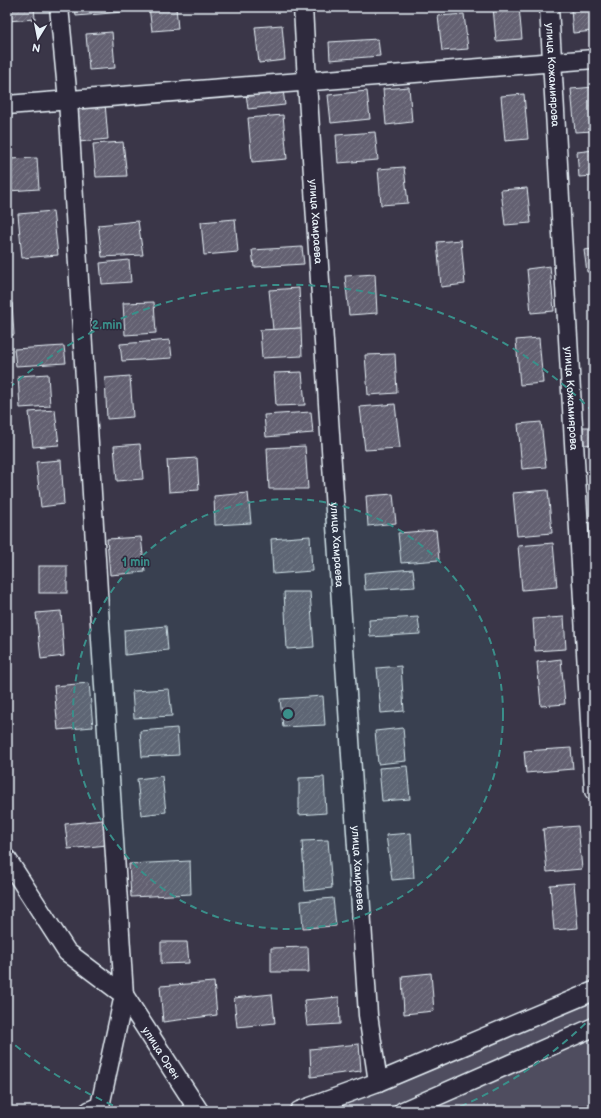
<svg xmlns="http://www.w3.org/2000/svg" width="601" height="1118" font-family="'Balsamiq Sans',sans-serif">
  <defs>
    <pattern id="building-hatch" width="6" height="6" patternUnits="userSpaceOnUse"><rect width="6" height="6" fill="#636171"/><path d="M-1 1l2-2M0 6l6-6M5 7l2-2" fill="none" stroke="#797886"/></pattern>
  </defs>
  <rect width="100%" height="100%" fill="#3a3648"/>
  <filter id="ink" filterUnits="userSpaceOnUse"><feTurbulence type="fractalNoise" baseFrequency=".025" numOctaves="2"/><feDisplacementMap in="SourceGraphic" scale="8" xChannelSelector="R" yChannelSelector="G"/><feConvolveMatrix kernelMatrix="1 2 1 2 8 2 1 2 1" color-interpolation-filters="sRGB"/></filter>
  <g filter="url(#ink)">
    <!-- green -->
    <path fill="#504e5f" stroke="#9ca0ac" d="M 594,996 L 594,1111 L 320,1111 Z"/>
    <!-- building -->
    <g fill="url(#building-hatch)" stroke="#e8f1f8">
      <path d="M 7,7 L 34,7 L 35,19 L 7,21 Z"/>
      <path d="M 75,7 L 123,7 L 123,12 L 76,16 Z"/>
      <path d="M 149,7 L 176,7 L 178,29 L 152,31 Z"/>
      <path d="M 493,7 L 519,7 L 522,39 L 496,41 Z"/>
      <path d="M 594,9 L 594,31 L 573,33 L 571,10 Z"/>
      <path d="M 464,14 L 468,49 L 442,51 L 438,16 Z"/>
      <path d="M 282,25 L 285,60 L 259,63 L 255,27 Z"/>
      <path d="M 112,32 L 115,68 L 89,70 L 86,34 Z"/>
      <path d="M 378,39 L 380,56 L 330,60 L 329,42 Z"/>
      <path d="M 409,87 L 412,122 L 386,125 L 383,89 Z"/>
      <path d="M 594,87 L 594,131 L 575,132 L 571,89 Z"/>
      <path d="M 283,90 L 285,105 L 248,109 L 246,93 Z"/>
      <path d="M 367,91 L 370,119 L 331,123 L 328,95 Z"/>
      <path d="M 524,94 L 528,139 L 505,141 L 501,96 Z"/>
      <path d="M 105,103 L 108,139 L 79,142 L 78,106 Z"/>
      <path d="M 283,115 L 287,159 L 252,162 L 248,118 Z"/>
      <path d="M 375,132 L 378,160 L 338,163 L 336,135 Z"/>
      <path d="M 123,142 L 127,176 L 96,177 L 93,144 Z"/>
      <path d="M 594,150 L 594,176 L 579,177 L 577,152 Z"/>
      <path d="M 37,158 L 39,189 L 8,191 L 7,159 Z"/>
      <path d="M 404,167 L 408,203 L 381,205 L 378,169 Z"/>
      <path d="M 527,188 L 531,223 L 505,225 L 501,190 Z"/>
      <path d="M 53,211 L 58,255 L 22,258 L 18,214 Z"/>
      <path d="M 235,219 L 238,252 L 204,255 L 201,222 Z"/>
      <path d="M 138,221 L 143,255 L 102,257 L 98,225 Z"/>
      <path d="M 461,240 L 465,284 L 441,287 L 437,242 Z"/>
      <path d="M 302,247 L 304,264 L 254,267 L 252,250 Z"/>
      <path d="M 594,249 L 594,271 L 587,272 L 584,250 Z"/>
      <path d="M 129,260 L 131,282 L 102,284 L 100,263 Z"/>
      <path d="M 550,266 L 554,311 L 531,313 L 527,269 Z"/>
      <path d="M 375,274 L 377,313 L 349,315 L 345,276 Z"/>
      <path d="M 299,288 L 301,328 L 273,330 L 269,290 Z"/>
      <path d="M 154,302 L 156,333 L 125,335 L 123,303 Z"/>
      <path d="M 7,303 L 12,303 L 14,335 L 7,335 Z"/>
      <path d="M 301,328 L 302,356 L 262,358 L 260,330 Z"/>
      <path d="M 539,338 L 543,383 L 520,385 L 516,340 Z"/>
      <path d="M 170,340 L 172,358 L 122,361 L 120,344 Z"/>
      <path d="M 64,346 L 66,363 L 16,366 L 14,349 Z"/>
      <path d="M 395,354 L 397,393 L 368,395 L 365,355 Z"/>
      <path d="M 302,372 L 305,405 L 276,406 L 274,373 Z"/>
      <path d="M 48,374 L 50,406 L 20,408 L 18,376 Z"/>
      <path d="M 130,376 L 133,417 L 107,419 L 105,378 Z"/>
      <path d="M 395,404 L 400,448 L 365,450 L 360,407 Z"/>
      <path d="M 55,410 L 59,445 L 33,447 L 29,412 Z"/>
      <path d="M 311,412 L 313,433 L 266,437 L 264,415 Z"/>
      <path d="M 541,422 L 546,467 L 522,469 L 518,424 Z"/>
      <path d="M 583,427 L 594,427 L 594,444 L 584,445 Z"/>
      <path d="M 140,444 L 143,479 L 117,481 L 114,446 Z"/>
      <path d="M 305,446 L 308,489 L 269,489 L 267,448 Z"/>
      <path d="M 197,458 L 199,490 L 169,492 L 167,460 Z"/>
      <path d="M 61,460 L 64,504 L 41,507 L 36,462 Z"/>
      <path d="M 548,490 L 552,533 L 517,536 L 513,493 Z"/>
      <path d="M 248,493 L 251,523 L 215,525 L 214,496 Z"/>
      <path d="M 393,494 L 396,523 L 368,526 L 366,496 Z"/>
      <path d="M 436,530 L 439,560 L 401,563 L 398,533 Z"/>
      <path d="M 310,536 L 312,571 L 273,574 L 271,539 Z"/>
      <path d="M 141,537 L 145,572 L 110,575 L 107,539 Z"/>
      <path d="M 553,543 L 557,587 L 522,590 L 518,546 Z"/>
      <rect x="39" y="566" width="28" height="27"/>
      <path d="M 413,569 L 415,587 L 365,590 L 364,573 Z"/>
      <path d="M 284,592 L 310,592 L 314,647 L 287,649 Z"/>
      <path d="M 61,611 L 64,656 L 41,659 L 36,613 Z"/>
      <path d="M 418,617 L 420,634 L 370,637 L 369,620 Z"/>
      <path d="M 564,617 L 566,649 L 535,651 L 533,619 Z"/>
      <path d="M 166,626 L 168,650 L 125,655 L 124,630 Z"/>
      <path d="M 561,659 L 565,704 L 541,706 L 537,662 Z"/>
      <path d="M 401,666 L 404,711 L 381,713 L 377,668 Z"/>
      <path d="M 89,683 L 93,727 L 58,730 L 54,686 Z"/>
      <path d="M 169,689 L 172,716 L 134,718 L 132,691 Z"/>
      <path d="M 323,696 L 325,725 L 283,727 L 280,699 Z"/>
      <path d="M 177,728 L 179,755 L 142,757 L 140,731 Z"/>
      <path d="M 403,728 L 406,761 L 378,764 L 375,731 Z"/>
      <path d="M 571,748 L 573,769 L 526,773 L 524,751 Z"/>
      <path d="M 407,766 L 410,799 L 382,801 L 379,768 Z"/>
      <path d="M 162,776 L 166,812 L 141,815 L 137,779 Z"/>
      <path d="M 324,777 L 326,813 L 299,815 L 299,778 Z"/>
      <path d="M 103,820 L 107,845 L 68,849 L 65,824 Z"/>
      <path d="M 578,826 L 582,869 L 547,872 L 543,829 Z"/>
      <path d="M 411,833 L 414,878 L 392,880 L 386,835 Z"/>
      <path d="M 328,840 L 332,888 L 305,891 L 302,841 Z"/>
      <path d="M 190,861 L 191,894 L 131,897 L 129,864 Z"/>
      <path d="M 574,883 L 578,928 L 554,930 L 550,885 Z"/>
      <path d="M 333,898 L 336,926 L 303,928 L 301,901 Z"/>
      <path d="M 161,942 L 187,942 L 189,963 L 161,964 Z"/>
      <path d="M 308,947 L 309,972 L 271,972 L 271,948 Z"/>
      <path d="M 431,973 L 434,1011 L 404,1014 L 402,976 Z"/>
      <path d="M 214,982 L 217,1015 L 163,1022 L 160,986 Z"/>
      <path d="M 272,994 L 275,1023 L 237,1027 L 234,998 Z"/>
      <path d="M 339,997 L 340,1024 L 307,1026 L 304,1000 Z"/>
      <path d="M 359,1044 L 361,1071 L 311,1077 L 310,1049 Z"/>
    </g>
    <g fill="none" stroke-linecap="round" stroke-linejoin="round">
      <defs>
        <g id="minor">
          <path d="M 59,7 L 68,100 L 99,608 L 124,995 L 100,1106 L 89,1111"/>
          <path id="s1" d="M 303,7 L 307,82 L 368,1015 L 378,1082"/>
          <path id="s2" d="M 549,7 L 594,791"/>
          <path d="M 7,105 L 594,59"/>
          <path id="s3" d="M 7,859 L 67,952 L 124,995 L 199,1111"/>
          <path d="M 299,1111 L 378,1082 L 594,991"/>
          <path d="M 403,1111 L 594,1027"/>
        </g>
      </defs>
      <!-- minor casing -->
      <use href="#minor" stroke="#e8f1f8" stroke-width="21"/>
      <!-- minor -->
      <use href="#minor" stroke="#2f2a3d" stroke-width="18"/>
    </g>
  </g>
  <!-- distance rings -->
  <circle cx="288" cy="714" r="215" fill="#3a8f8a" fill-opacity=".12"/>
  <g fill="none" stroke="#3a8f8a" stroke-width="2" stroke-dasharray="7 5">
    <circle cx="288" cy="714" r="215"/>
    <path d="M594 1015A429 429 0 0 1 452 1110M124 1110A429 429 0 0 1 9 1040M9 388A429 429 0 0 1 594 413"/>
  </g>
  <g text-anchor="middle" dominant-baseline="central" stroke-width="3" stroke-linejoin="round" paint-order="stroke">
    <!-- street labels -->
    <g font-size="11" fill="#e8f1f8" stroke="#2f2a3d">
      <text stroke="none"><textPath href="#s2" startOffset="68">улица Кожамиярова</textPath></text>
      <text stroke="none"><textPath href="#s1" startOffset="215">улица Хамраева</textPath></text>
      <text stroke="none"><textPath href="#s2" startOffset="392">улица Кожамиярова</textPath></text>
      <text stroke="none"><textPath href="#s1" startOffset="539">улица Хамраева</textPath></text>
      <text stroke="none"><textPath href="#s1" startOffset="863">улица Хамраева</textPath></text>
      <text stroke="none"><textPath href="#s3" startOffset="251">улица Орен</textPath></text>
    </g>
  </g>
  <circle cx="288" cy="714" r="6" fill="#3a8f8a" stroke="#2f2a3d" stroke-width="2"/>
  <g font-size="12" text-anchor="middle" font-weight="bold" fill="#3a8f8a" stroke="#2f2a3d" stroke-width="3" stroke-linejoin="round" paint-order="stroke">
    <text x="107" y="329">2 min</text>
    <text x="136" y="566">1 min</text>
  </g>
  <!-- margin -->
  <rect width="601" height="1118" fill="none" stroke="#2f2a3d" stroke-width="24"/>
  <rect x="12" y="12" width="577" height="1094" fill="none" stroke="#e8f1f8" stroke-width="1.5" filter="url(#ink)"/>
  <!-- north arrow -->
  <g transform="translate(38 38) rotate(190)" stroke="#2f2a3d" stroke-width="3" paint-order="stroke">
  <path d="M0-3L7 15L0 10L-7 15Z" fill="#e8f1f8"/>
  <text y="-6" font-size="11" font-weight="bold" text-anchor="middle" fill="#e8f1f8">N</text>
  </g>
</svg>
